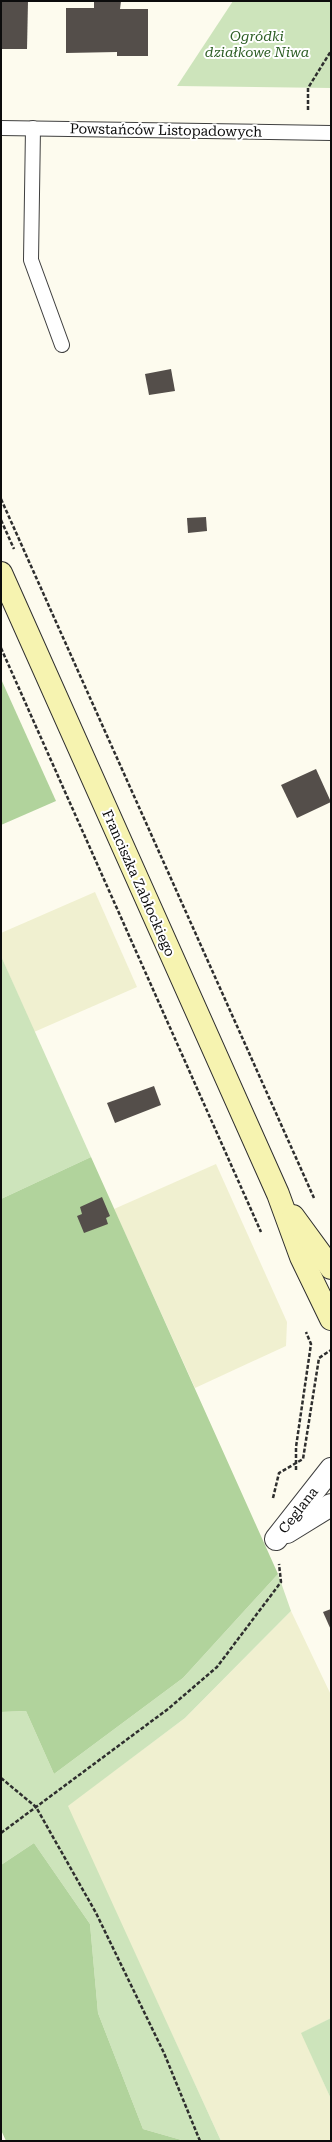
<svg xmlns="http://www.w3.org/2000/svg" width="332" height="2142" font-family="'Roboto Serif',serif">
  <rect width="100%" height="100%" fill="#fdfbee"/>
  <!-- farmland -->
  <g fill="#f0f0d0">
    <path d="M 95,892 L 137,987 L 34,1032 L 1,956 L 1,933 Z"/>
    <path d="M 216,1164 L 287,1322 L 286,1346 L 195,1388 L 114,1209 Z"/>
    <path d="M 291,1611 L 331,1695 L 331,2018 L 302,2033 L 331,2099 L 331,2141 L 221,2141 L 67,1806 L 185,1718 Z"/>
  </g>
  <!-- green -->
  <g fill="#cde4bb">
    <path d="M 233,1 L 331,1 L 331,88 L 177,86 Z"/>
    <path d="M 1,956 L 91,1157 L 1,1199 Z"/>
    <path d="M 278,1574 L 291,1611 L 185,1718 L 68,1806 L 221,2141 L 185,2141 L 143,2129 L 98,2013 L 90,1924 L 34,1843 L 1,1865 L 1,1712 L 26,1711 L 54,1774 L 183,1678 Z"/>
    <path d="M 331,2018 L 331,2099 L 301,2033 Z"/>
  </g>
  <!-- forest -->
  <g fill="#b1d39c">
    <path d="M 1,679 L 56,801 L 1,825 Z"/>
    <path d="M 91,1157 L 278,1574 L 183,1678 L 54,1774 L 26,1711 L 1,1712 L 1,1199 Z"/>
    <path d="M 34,1843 L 90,1924 L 98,2013 L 143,2129 L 185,2141 L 6,2141 L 1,2130 L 1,1865 Z"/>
  </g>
  <!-- building -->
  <g fill="#544e4a">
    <path d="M 3,1 L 28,1 L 27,49 L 1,49 L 1,2 Z"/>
    <path d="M 94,1 L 121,1 L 120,9 L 148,9 L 148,56 L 117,56 L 117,52 L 66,53 L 66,8 L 94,8 Z"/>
    <path d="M 171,369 L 175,391 L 149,395 L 145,374 Z"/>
    <path d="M 206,517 L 207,531 L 188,533 L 187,518 Z"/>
    <path d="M 316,769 L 331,802 L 297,818 L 281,785 Z"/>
    <path d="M 154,1086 L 161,1105 L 115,1123 L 107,1103 Z"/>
    <path d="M 102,1197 L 110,1216 L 106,1218 L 108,1224 L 84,1233 L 77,1216 L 82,1214 L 80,1207 Z"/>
    <path d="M 331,1609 L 331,1630 L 323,1612 Z"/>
  </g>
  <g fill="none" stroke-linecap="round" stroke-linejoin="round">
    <defs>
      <g id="lane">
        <path d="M 1,128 L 331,133"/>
        <path d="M 33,128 L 31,260 L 62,345"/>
      </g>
      <g id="street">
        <path d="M 287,1532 L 331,1505"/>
        <path d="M 276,1539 L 331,1469"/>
      </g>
      <g id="secondary">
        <path d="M 1,573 L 278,1194 L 301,1257 L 331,1319"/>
        <path d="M 293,1216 L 331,1268"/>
      </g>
    </defs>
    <!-- lane casing -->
    <use href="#lane" stroke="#3f3f3f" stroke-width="16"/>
    <!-- street casing -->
    <use href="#street" stroke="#3f3f3f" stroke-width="24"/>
    <!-- secondary casing -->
    <use href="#secondary" stroke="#2e2e2e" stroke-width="24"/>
    <!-- path -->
    <g stroke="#2e2e2e" stroke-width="2.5" stroke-dasharray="4 2" stroke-linecap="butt">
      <path d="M 308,110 L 308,88 L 331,51"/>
      <path d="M 1,499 L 314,1198"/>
      <path d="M 1,520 L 14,549"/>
      <path d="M 1,648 L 261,1232"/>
      <path d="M 296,1470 L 296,1447 L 311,1344 L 306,1332"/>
      <path d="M 273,1498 L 279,1473 L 303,1459 L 319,1358 L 331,1350"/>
      <path d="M 1,1778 L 36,1807 L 96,1913 L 164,2053 L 200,2141"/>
      <path d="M 1,1833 L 168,1709 L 217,1667 L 281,1582 L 279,1564"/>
    </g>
    <!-- lane -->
    <use href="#lane" stroke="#fff" stroke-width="14"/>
    <!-- street -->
    <use href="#street" stroke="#fff" stroke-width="22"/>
    <!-- secondary -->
    <use href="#secondary" stroke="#f6f3b0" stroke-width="22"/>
  </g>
  <g text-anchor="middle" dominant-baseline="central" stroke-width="4" stroke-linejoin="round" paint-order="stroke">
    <!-- park labels -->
    <g font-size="14" font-style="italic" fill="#2c5d24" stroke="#fff">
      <text x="257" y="36">Ogródki<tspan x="257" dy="16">działkowe Niwa</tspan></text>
    </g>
    <!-- street labels -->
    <g font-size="14" fill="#0c0c0c" stroke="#fff">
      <text transform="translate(166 130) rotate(1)">Powstańców Listopadowych</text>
      <text transform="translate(139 883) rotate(66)">Franciszka Zabłockiego</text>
      <text transform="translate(298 1510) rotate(-52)">Ceglana</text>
    </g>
  </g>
  <!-- border -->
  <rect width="332" height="2142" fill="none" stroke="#0c0c0c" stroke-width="4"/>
</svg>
